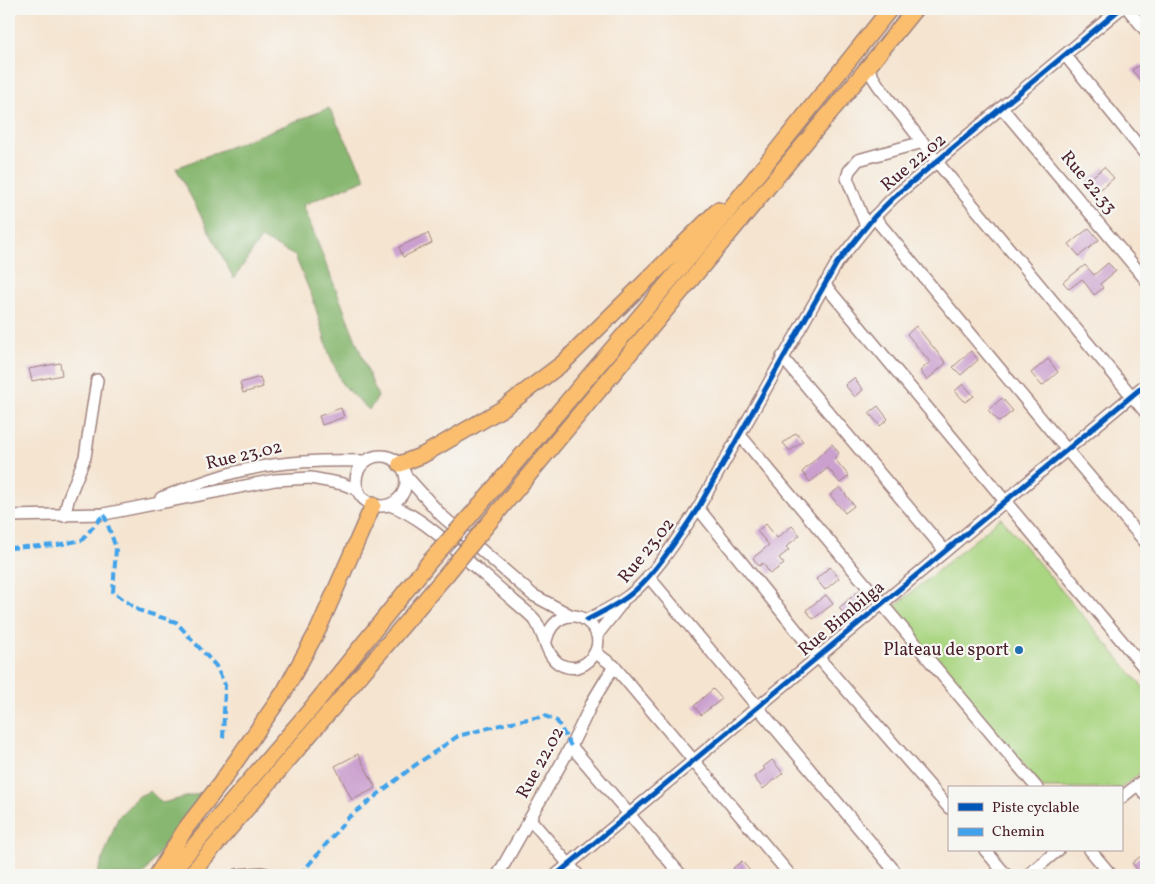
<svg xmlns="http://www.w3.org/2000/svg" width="1155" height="884" font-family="Vollkorn,serif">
  <rect width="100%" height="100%" fill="#f6f6f2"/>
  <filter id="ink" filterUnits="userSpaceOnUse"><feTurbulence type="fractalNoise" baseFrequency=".02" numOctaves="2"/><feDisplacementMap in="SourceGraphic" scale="10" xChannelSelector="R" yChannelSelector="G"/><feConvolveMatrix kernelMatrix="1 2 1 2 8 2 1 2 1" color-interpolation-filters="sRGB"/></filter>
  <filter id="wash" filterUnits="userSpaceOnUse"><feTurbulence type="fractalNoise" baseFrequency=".0096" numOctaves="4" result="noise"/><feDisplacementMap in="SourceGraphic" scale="20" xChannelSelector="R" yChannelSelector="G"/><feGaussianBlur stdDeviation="1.12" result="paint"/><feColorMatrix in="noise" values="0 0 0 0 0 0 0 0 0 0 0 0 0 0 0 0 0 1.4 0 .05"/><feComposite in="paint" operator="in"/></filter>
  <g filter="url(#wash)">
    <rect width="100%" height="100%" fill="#f5e4d0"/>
    <!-- green -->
    <path fill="#aad682" stroke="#7a7a56" d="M 1001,518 L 1146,691 L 1146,768 L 1121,788 L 1043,788 L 893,608 Z"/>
    <!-- forest -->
    <g fill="#87b770" stroke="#686b4e">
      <path d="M 329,108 L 366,179 L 303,205 L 378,397 L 369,410 L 342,384 L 329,353 L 313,299 L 295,256 L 261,238 L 234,279 L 176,168 Z"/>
      <path d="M 150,791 L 162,803 L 202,793 L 143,875 L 97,875 L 118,817 L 139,796 Z"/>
    </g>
    <g id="blocks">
      <!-- building -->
      <g fill="#cba0cf">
        <path d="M 1141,64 L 1146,70 L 1146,88 L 1132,70 Z"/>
        <path d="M 1104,167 L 1114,178 L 1096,193 L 1086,182 Z"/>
        <path d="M 1089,228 L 1099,240 L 1079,256 L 1069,244 Z"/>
        <path d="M 428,233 L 432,243 L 403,257 L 399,247 Z"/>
        <path d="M 1108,263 L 1116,271 L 1100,284 L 1103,288 L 1094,295 L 1082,279 L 1069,289 L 1063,282 L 1085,265 L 1094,275 Z"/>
        <path d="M 916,326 L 946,363 L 927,380 L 920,371 L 930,362 L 907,334 Z"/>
        <path d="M 971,351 L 978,360 L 961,375 L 953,367 Z"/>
        <path d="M 1048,359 L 1058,372 L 1042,386 L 1031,373 Z"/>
        <path d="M 60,363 L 62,375 L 32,381 L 29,369 Z"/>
        <path d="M 260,377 L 263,387 L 243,393 L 240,383 Z"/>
        <path d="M 854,378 L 863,390 L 855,397 L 845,385 Z"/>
        <path d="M 963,384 L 974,396 L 965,402 L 955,391 Z"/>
        <path d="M 1002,398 L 1013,411 L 999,422 L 988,410 Z"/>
        <path d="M 878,406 L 888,419 L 880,426 L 869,413 Z"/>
        <path d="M 341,408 L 344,417 L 322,425 L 319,416 Z"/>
        <path d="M 796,433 L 803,441 L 790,451 L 783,443 Z"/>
        <path d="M 832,444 L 839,453 L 834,458 L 849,476 L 840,483 L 828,468 L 810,482 L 802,472 Z"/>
        <path d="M 840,487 L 854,506 L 845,513 L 830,495 Z"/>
        <path d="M 766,524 L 777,538 L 792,526 L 800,535 L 786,547 L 789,550 L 779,558 L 784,564 L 770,574 L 763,563 L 759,566 L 753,558 L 769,545 L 757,531 Z"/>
        <path d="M 830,567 L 839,578 L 825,590 L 816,579 Z"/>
        <path d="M 860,590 L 868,599 L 846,616 L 839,608 Z"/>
        <path d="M 826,595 L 833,604 L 813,619 L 806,610 Z"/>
        <path d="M 713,689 L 722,699 L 701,715 L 694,706 Z"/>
        <path d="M 358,754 L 376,788 L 352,800 L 335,766 Z"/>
        <path d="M 772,760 L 783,773 L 763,789 L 754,777 L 765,769 L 763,767 Z"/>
        <path d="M 1146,852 L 1146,867 L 1139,872 L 1132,863 Z"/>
        <path d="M 742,861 L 753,875 L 740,875 L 733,868 Z"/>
      </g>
    </g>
  </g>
  <g filter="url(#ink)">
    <use href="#blocks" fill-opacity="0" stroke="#a0827e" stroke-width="1"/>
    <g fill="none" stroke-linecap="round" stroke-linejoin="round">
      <defs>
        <g id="minor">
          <path d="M 1128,9 L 1146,31"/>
          <path d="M 1065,55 L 1146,155"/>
          <path d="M 868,67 C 874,83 884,92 894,106 C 909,124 923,143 937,162 L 1146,413"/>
          <path d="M 1002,108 L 1146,280"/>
          <path d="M 874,217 L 1067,450 L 1146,543"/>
          <path d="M 866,226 L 847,178 L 849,171 L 858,160 L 923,142"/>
          <path d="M 824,284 L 1146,670"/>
          <path d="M 782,357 L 945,551"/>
          <path d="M 739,434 L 1037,788"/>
          <circle cx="381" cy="481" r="25"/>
          <path d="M 406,476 L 441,515 L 533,595 L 572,616"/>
          <path d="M 161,498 C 187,488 213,477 240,471 C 282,461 324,460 366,461"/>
          <path d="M 390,505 C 416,515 437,533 458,552 C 477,569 496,585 515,602 C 522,608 530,614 535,620 C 544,633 546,655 558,663 C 583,680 612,645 590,624 C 572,606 550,620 546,641"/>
          <path d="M 698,508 L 818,657 L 949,808"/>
          <path d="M 9,516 L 104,514 L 275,480 L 311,478 L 343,484 L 358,490"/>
          <path d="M 64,516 L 69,497 L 85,457 L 97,380"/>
          <path d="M 648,576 L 898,875"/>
          <path d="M 587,620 C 600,613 615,606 627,597 C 653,578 680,535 698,508 L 837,263 L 874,217 L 894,197 L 1120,9"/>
          <path d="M 597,635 L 622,603"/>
          <path d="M 596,653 L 614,666 L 790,875"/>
          <path d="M 571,746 L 681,875"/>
          <path d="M 1138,785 L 1146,795"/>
          <path d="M 1121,798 L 1146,778"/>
          <path d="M 530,819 L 578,875"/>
          <path d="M 985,850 L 1006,875"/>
          <path d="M 1090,850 L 1111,875"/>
          <path d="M 237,875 L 262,873 L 272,875"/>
          <path d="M 498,875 L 571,746 L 594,699 L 614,666"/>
          <path d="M 556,875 L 1146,384"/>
          <path d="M 1028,875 L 1058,850"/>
        </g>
        <g id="major">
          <path d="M 400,464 L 423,455 L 502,409 L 563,363 L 718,210"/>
          <path d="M 472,514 L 717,225 L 890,9"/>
          <path d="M 487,525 L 868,67 L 915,9"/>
          <path d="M 157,875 L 186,828 L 220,784 L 284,692 L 318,630 L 373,505"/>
          <path d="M 169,875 L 310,710 L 430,561"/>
          <path d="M 190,875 L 447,574"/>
        </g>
      </defs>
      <!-- minor casing -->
      <use href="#minor" stroke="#a0827e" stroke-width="14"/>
      <!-- major casing -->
      <use href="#major" stroke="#a0827e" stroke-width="18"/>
      <!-- minor -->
      <use href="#minor" stroke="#fff" stroke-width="11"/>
      <!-- major -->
      <use href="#major" stroke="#fabe6e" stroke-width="15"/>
      <defs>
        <g id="major-bridge">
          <path d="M 430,561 L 472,514"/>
          <path d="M 447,574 L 487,525"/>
        </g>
      </defs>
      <!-- major-bridge casing -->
      <use href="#major-bridge" stroke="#a0827e" stroke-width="18" stroke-linecap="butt"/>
      <!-- major-bridge -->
      <use href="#major-bridge" stroke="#fabe6e" stroke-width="15"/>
      <!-- quiet -->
      <g stroke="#40a2eb" stroke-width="4" stroke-dasharray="8 4" stroke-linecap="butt">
        <path d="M 9,548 L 57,545 L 82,540 L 104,514 L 116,548 L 113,592 L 138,610 L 176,622 L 216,666 L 225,685 L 223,739"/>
        <path d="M 300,875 L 349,817 L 414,766 L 458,736 L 512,722 L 545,716 L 557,721 L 571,746"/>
      </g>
      <defs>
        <g id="cycleway">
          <path d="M 587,620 C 600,613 615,606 627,597 C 653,578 680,535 698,508 L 837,263 L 874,217 L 894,197 L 1120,9"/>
          <path d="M 556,875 L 1146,384"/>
        </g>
      </defs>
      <!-- cycleway casing -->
      <use href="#cycleway" stroke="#f6f6f2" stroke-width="8"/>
      <!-- cycleway -->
      <use href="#cycleway" stroke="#0057b8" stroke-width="5"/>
    </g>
  </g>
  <!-- markers -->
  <circle fill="#1f6fb2" stroke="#f6f6f2" stroke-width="2" cx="1019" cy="650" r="5"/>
  <g text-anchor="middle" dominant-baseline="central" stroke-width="4.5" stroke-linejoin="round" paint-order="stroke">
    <!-- street labels -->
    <g font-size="18" fill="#4a1f2b" stroke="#f6f6f2">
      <text transform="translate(914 163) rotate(-40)">Rue 22.02</text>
      <text transform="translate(1088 183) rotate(50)">Rue 22.33</text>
      <text transform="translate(244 456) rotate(-13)">Rue 23.02</text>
      <text transform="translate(647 551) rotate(-51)">Rue 23.02</text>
      <text transform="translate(842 619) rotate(-40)">Rue Bimbilga</text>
      <text transform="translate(541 763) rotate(-61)">Rue 22.02</text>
    </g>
    <!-- poi labels -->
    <g font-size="18" fill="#4a1f2b" stroke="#f6f6f2" text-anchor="end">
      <text x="1009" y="650">Plateau de sport</text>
    </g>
  </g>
  <!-- margin -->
  <rect width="1155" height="884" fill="none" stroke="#f6f6f2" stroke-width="30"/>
  <!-- legend -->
  <rect x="948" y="786" width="175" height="65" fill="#f6f6f2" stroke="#b1a0a2"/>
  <rect x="958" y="803" width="25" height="8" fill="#0057b8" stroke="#b1a0a2"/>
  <text x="992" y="812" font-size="15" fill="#4a1f2b">Piste cyclable</text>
  <rect x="958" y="828" width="25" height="8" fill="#40a2eb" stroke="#b1a0a2"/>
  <text x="992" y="836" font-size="15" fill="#4a1f2b">Chemin</text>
</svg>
